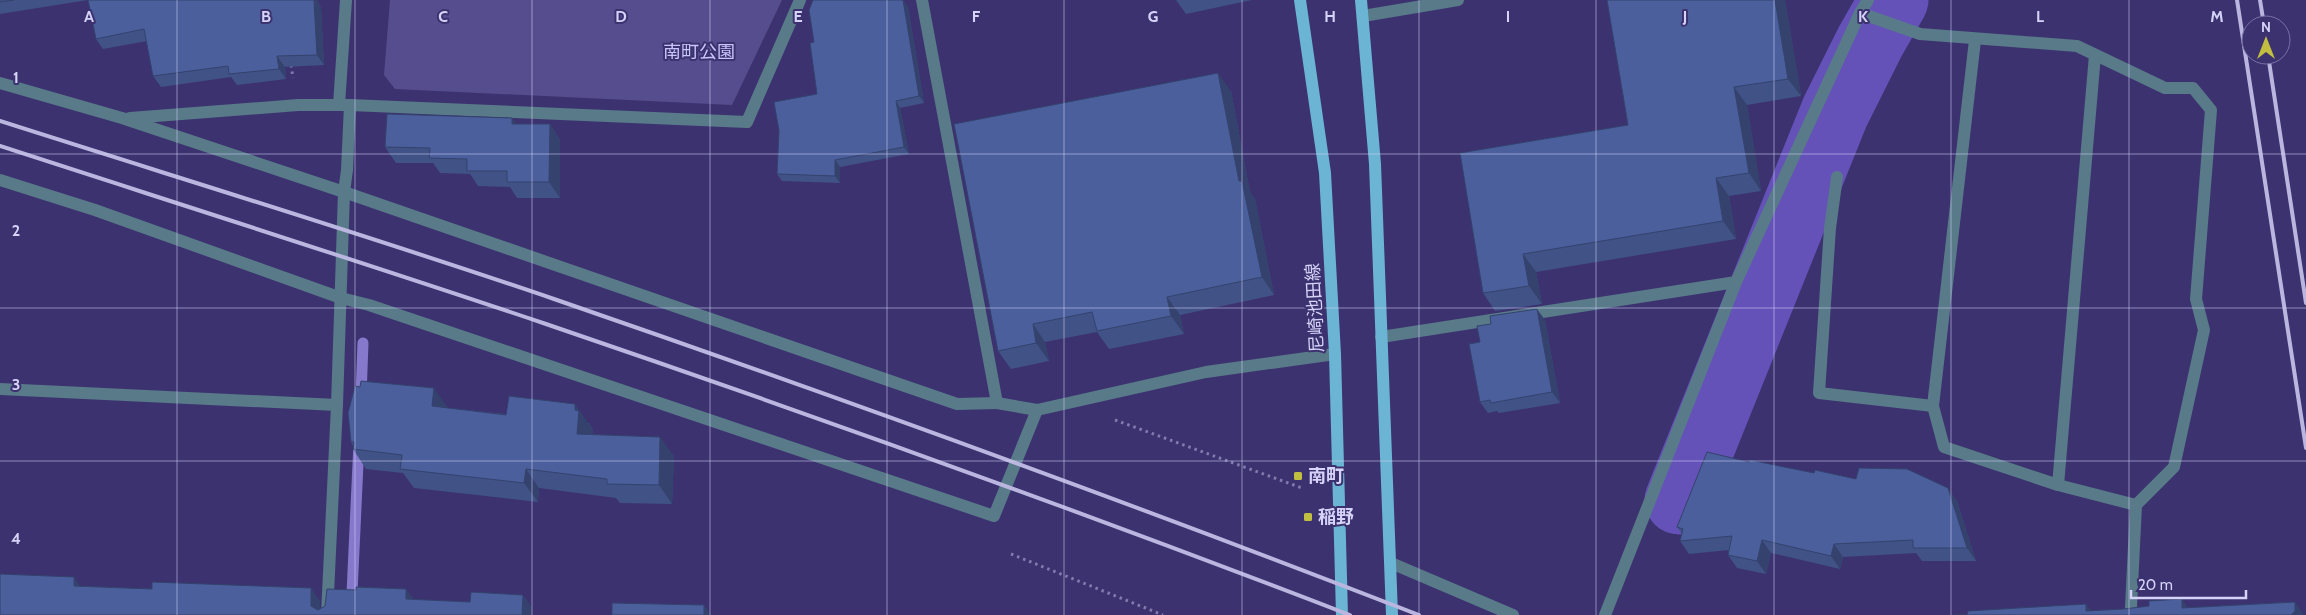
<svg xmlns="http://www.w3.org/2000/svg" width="2306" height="615" font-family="Cabin,'Noto Sans JP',sans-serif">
  <rect width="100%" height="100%" fill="#3c326f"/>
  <!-- green -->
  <path fill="#564d8e" d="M 390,0 L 782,0 L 732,105 L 395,89 L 384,75 Z"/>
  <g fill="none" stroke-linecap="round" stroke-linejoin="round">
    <!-- stream -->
    <g stroke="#8679cc" stroke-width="11">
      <path d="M 361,396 L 363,343"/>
      <path d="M 351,615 L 359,442"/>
    </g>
    <!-- river -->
    <path stroke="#6452b9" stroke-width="69" d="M 1679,500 L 1835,112 L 1870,42 L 1894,0"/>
    <!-- path -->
    <g stroke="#827cae" stroke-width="3" stroke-dasharray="2.5 4" stroke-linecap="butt">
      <path d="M 291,65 L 293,78"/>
      <path d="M 1115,420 L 1302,488"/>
      <path d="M 1011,554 L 1163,615"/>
    </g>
    <!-- minor -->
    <g stroke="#587a89" stroke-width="12">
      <path d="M 922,0 L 997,403 L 1037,410 L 1206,372 L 1335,354"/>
      <path d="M 1860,13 L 1920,34 L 2077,46 L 2165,88 L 2193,88 L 2211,110 L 2196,299 L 2204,330 L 2174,467 L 2136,505 L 2131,607 L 2133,615"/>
      <path d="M 1363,16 L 1458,0"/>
      <path d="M 1975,40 L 1933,406 L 1944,447 L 2058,485 L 2136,505"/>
      <path d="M 0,83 L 122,118 L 344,192 L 957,404 L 997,403"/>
      <path d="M 339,105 L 346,0"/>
      <path d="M 130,118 L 298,105 L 350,105 L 747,122 L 800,0"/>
      <path d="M 1837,177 L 1830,228 L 1819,393 L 1933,406"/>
      <path d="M 0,180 L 95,210 L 341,298 L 369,305 L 994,516 L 1037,410"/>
      <path d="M 1381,337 L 1736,282"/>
      <path d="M 0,389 L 337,405"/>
      <path d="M 2058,485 L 2095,55"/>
      <path d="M 1391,563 L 1513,615"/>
      <path d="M 327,615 L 337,405 L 344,192 L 347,170 L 350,105"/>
      <path d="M 1605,615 L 1736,282 L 1860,13 L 1868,0"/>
    </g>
    <!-- major -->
    <g stroke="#6bb4d3" stroke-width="12">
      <path d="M 1300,0 L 1325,173 L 1335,354 L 1342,615"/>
      <path d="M 1361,0 L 1375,164 L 1392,615"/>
    </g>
    <!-- rail -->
    <g stroke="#bab6e0" stroke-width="4">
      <path d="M 2237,0 L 2306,448"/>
      <path d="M 2260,0 L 2264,25"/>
      <path d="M 2268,55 L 2306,303"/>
      <path d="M 0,121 C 185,180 370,236 554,299 C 844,399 1133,504 1419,615"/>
      <path d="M 0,146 C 182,205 365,263 546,324 C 816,416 1085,513 1350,615"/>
    </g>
  </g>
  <!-- wall -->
  <g fill="#405286">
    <path d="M 0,0 L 317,0 L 321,8 L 324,65 L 285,67 L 286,79 L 237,85 L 231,77 L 161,87 L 153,76 L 147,41 L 103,49 L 96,39 L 88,0 L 0,14 Z"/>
    <path d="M 1176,0 L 1252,0 L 1186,14 Z"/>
    <path d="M 1607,0 L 1785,0 L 1801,96 L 1747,105 L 1761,191 L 1729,196 L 1736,239 L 1536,272 L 1542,304 L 1495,311 L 1483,293 L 1628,125 Z"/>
    <path d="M 908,7 L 924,103 L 900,108 L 909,154 L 840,167 L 840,183 L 782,181 L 777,174 L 817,94 L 814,42 Z"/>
    <path d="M 1231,91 L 1250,192 L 1255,199 L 1274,295 L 1180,315 L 1184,334 L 1109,349 L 1097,332 L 1045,342 L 1049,361 L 1011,369 L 998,351 Z"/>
    <path d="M 512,118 L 516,124 L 550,124 L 560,140 L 560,198 L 517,198 L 510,187 L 478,186 L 470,174 L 440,173 L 433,163 L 396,163 L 385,147 Z"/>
    <path d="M 1545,320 L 1560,403 L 1499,413 L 1497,411 L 1488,413 L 1480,402 Z"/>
    <path d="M 448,408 L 589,423 L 593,430 L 592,434 L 674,456 L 672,504 L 620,503 L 616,498 L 539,488 L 538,502 L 414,488 L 403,473 L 366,469 L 353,449 L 353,446 L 351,442 Z"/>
    <path d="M 1749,462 L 1814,473 L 1957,501 L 1976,561 L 1922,561 L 1916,553 L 1843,557 L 1840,569 L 1771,553 L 1766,574 L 1737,568 L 1728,555 L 1729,550 L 1689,554 L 1680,541 L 1682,534 L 1677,527 Z"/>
  </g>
  <!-- shaded-wall -->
  <g fill="#34426d">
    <path d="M 312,0 L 317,0 L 321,8 L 324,65 L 317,55 Z"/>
    <path d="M 903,0 L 908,7 L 924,103 L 919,96 Z"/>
    <path d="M 1775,0 L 1785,0 L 1801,96 L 1788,79 Z"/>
    <path d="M 277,56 L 285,67 L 286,79 L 279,69 Z"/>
    <path d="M 1218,73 L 1231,91 L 1250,192 L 1255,199 L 1274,295 L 1262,277 L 1239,181 Z"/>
    <path d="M 1734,87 L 1747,105 L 1761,191 L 1749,173 Z"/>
    <path d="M 896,101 L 900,108 L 909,154 L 904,147 Z"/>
    <path d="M 512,118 L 523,133 L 512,124 Z"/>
    <path d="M 550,124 L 560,140 L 560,198 L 549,182 Z"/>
    <path d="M 835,160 L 840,167 L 840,183 L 835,176 Z"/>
    <path d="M 1716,178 L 1729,196 L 1736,239 L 1723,221 Z"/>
    <path d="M 1523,254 L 1536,272 L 1542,304 L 1529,286 Z"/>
    <path d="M 1167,297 L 1180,315 L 1184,334 L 1171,316 Z"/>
    <path d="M 1537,309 L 1545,320 L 1560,403 L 1552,392 Z"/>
    <path d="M 1033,324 L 1045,342 L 1049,361 L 1036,343 Z"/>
    <path d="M 434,388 L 448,408 L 432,406 Z"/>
    <path d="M 575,404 L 593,430 L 590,453 L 577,434 L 575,410 Z"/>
    <path d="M 660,437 L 674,456 L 672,504 L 659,485 Z"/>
    <path d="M 526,469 L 539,488 L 538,502 L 524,483 Z"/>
    <path d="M 1948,488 L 1957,501 L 1976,561 L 1967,548 Z"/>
    <path d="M 1762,540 L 1771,553 L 1766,574 L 1757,561 Z"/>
    <path d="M 1834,544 L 1843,557 L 1840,569 L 1831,556 Z"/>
    <path d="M 74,577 L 83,590 L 74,586 Z"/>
    <path d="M 311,588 L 320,601 L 320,615 L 311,606 Z"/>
    <path d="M 406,589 L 415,601 L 406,599 Z"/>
    <path d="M 523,595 L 532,607 L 531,615 L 522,615 Z"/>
    <path d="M 2182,599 L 2192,614 L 2182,608 Z"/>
    <path d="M 2295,602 L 2304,615 L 2291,615 Z"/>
    <path d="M 2086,604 L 2094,615 L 2086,611 Z"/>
    <path d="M 704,605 L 711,615 L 704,615 Z"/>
  </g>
  <!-- building -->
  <g fill="#4a5f9c" stroke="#34426d">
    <path d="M 0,0 L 14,0 L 0,2 Z"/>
    <path d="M 88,0 L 314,0 L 317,55 L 277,56 L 279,69 L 229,74 L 228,66 L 153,76 L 144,29 L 96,39 Z"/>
    <path d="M 813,0 L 903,0 L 919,96 L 896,101 L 904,147 L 835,160 L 835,176 L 777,174 L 779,131 L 774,102 L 817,94 L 810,43 L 814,42 L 809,10 Z"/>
    <path d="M 1607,0 L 1775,0 L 1788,79 L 1734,87 L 1749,173 L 1716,178 L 1723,221 L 1523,254 L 1529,286 L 1483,293 L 1460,153 L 1628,125 Z"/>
    <path d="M 1218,73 L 1239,181 L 1242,181 L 1262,277 L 1167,297 L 1171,316 L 1097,331 L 1092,312 L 1033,324 L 1036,343 L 998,351 L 954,124 Z"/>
    <path d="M 387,114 L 512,118 L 512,124 L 550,124 L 549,182 L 507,182 L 507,171 L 467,171 L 467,159 L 429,158 L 430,148 L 385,147 Z"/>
    <path d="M 1537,309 L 1552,392 L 1491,403 L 1490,400 L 1480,402 L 1469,344 L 1480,342 L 1477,326 L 1491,324 L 1490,316 Z"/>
    <path d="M 361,381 L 434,388 L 432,406 L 506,415 L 509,396 L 575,404 L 575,410 L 579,411 L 577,434 L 660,437 L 659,485 L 607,484 L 607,479 L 526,469 L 524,483 L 400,469 L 402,455 L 353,449 L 354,442 L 351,442 L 348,413 L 355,386 L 360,387 Z"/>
    <path d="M 1707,452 L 1749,462 L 1750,460 L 1814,473 L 1815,470 L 1856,479 L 1859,468 L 1907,469 L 1948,488 L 1967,548 L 1913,548 L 1913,540 L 1834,544 L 1831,556 L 1762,540 L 1757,561 L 1728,555 L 1732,536 L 1680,541 L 1683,529 L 1677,527 Z"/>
    <path d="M 0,574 L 74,577 L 74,586 L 152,589 L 152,582 L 311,588 L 311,606 L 318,610 L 325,606 L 327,589 L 356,590 L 356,587 L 406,589 L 406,599 L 470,602 L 471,592 L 523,595 L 522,615 L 0,615 Z"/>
    <path d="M 2182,599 L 2182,608 L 2295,602 L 2295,611 L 2291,615 L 1954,615 L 1967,615 L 1968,611 L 2086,604 L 2086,611 L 2124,609 L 2149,606 L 2149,601 Z"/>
    <path d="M 612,603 L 704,605 L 704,615 L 612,615 Z"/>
  </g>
  <!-- grid -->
  <path fill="none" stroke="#d5d3f8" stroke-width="1" stroke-opacity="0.55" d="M 177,0 L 177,615M 355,0 L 355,615M 532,0 L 532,615M 710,0 L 710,615M 887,0 L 887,615M 1064,0 L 1064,615M 1242,0 L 1242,615M 1419,0 L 1419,615M 1596,0 L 1596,615M 1774,0 L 1774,615M 1951,0 L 1951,615M 2129,0 L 2129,615M 0,154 L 2306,154M 0,308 L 2306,308M 0,461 L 2306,461"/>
  <!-- markers -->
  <g fill="#c1be40" stroke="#3c326f" stroke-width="2">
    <rect x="1293" y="471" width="10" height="10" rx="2.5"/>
    <rect x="1303" y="512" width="10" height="10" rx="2.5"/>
  </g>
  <g text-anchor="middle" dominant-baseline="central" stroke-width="4" stroke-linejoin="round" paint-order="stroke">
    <!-- park labels -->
    <g font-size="18" fill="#c8c5fa" stroke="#3c326f">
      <text x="699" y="52">南町公園</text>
    </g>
    <!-- street labels -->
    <g font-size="18" fill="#d5d3f8" stroke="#3c326f">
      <text transform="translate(1315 308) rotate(-93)">尼崎池田線</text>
    </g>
    <!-- poi labels -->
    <g font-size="18" font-weight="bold" fill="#d5d3f8" stroke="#3c326f" text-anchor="start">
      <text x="1308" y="476">南町</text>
      <text x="1318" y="517">稲野</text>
    </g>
  </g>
  <g font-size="16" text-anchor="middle" font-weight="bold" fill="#d5d3f8" stroke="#3c326f" stroke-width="4" stroke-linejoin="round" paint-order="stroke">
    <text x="89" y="22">A</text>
    <text x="266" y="22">B</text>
    <text x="443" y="22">C</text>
    <text x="621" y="22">D</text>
    <text x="798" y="22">E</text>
    <text x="976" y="22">F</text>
    <text x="1153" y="22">G</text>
    <text x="1330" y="22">H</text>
    <text x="1508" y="22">I</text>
    <text x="1685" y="22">J</text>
    <text x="1863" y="22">K</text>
    <text x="2040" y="22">L</text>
    <text x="2217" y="22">M</text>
    <text x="16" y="83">1</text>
    <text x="16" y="236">2</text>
    <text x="16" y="390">3</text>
    <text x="16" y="544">4</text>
  </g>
  <!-- north arrow -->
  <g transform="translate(2266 40)"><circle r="24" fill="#3c326f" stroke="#7972a6"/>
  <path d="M0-4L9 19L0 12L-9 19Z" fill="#c1be40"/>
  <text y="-8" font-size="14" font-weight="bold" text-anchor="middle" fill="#d5d3f8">N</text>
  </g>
  <!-- scale -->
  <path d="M2131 590v8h115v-8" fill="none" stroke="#d5d3f8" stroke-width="2.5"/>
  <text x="2138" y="590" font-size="15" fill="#d5d3f8" stroke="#3c326f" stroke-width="4" paint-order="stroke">20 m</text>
</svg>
